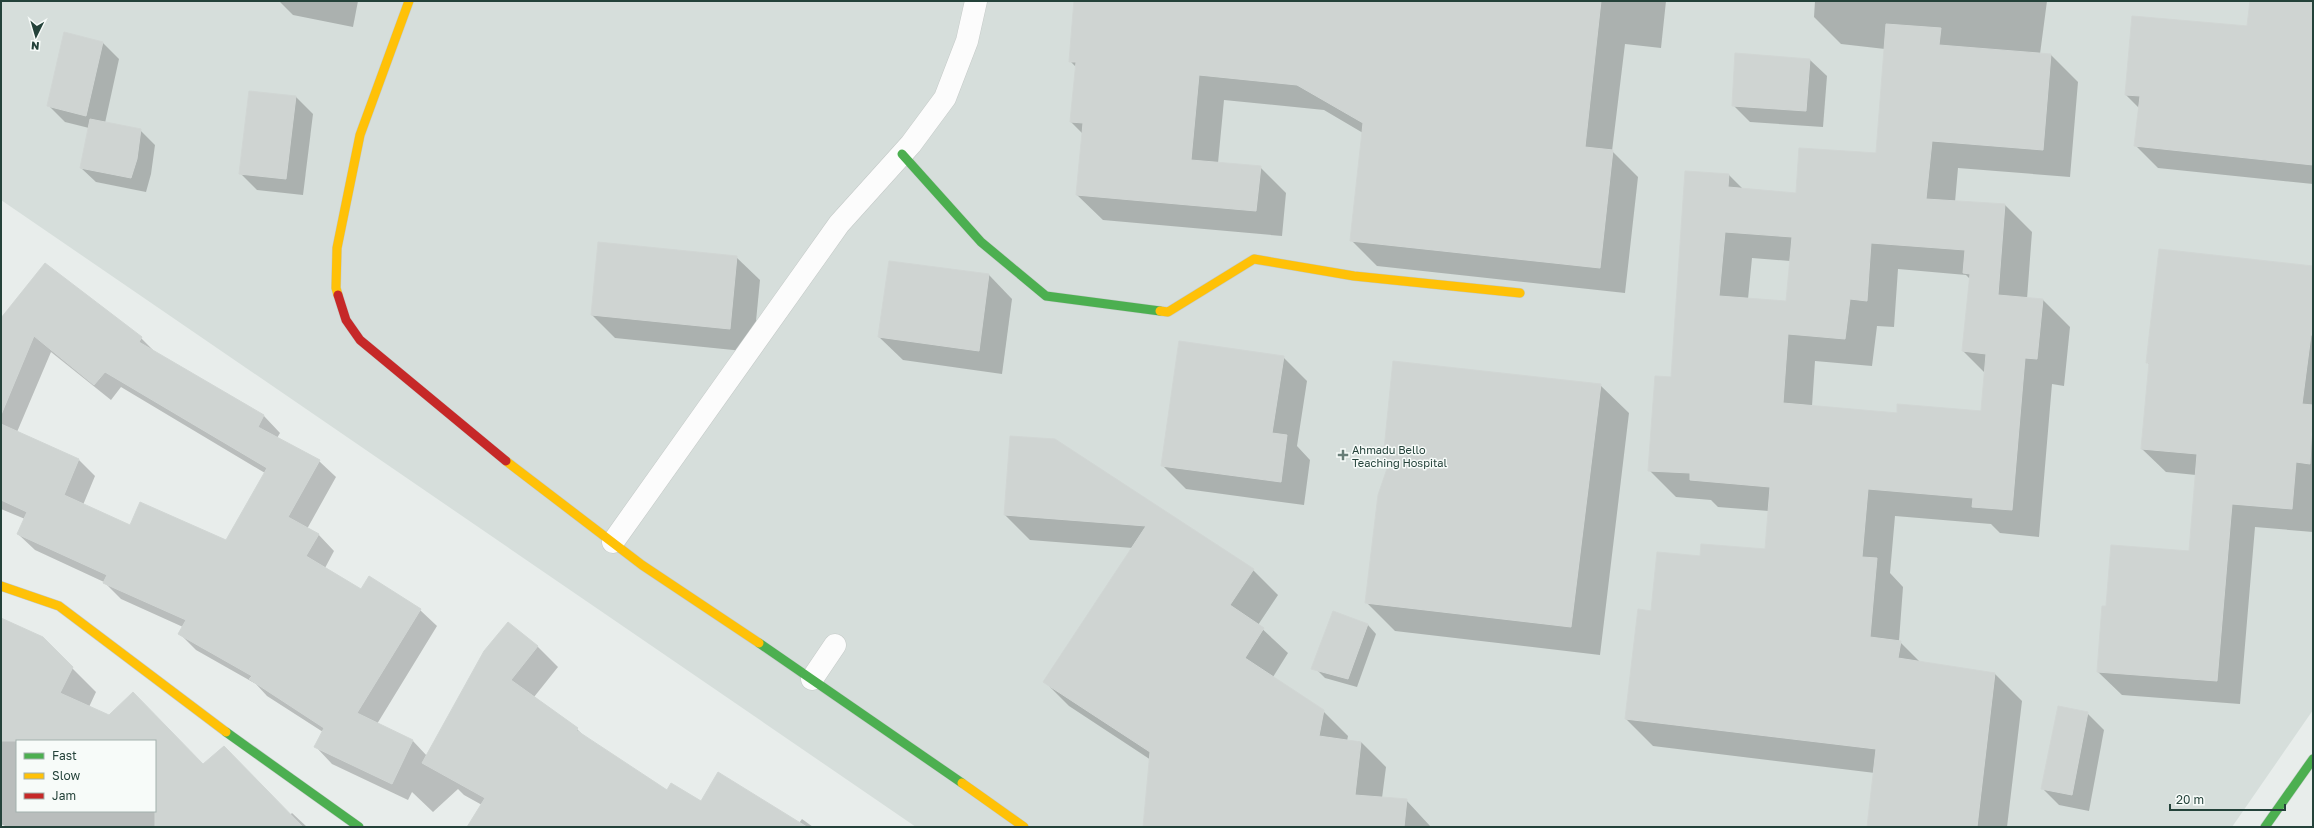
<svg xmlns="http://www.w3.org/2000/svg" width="2314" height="828" font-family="'Golos Text',sans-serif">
  <rect width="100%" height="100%" fill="#e8edeb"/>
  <!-- built -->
  <path fill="#d6dedb" d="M 1,1 L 2313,1 L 2313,710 L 2232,827 L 916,827 L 1,200 Z"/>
  <!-- shadow -->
  <g fill="#0003" fill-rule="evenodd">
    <path d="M 279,1 L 358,1 L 353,27 L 293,15 Z"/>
    <path d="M 1076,1 L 1666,1 L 1661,48 L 1625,44 L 1612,151 L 1638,177 L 1625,293 L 1377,266 L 1351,240 L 1363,133 L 1324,110 L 1224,100 L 1218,163 L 1260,167 L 1286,193 L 1282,236 L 1103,220 L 1077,195 L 1083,134 L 1071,122 L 1077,68 L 1070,61 Z"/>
    <path d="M 1815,1 L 2047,1 L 2040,54 L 2051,55 L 2078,82 L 2070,177 L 1958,168 L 1955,202 L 2005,205 L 2032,232 L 2027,299 L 2043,300 L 2070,327 L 2064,386 L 2052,384 L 2039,537 L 2000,533 L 1991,524 L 1895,516 L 1890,573 L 1903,587 L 1899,641 L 1921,663 L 1995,674 L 2022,701 L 2007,827 L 1868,827 L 1875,773 L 1653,746 L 1626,719 L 1652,612 L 1701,557 L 1766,550 L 1769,511 L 1718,507 L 1711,500 L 1676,497 L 1649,470 L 1672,378 L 1729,175 L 1743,189 L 1797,194 L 1877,154 L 1885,49 L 1841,44 L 1814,17 ZM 1752,258 L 1790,261 L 1787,302 L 1748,299 ZM 1898,269 L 1966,275 L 1970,279 L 1963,351 L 1985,373 L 1982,412 L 1898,414 L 1812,406 L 1815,361 L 1872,366 L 1877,326 L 1894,327 Z"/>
    <path d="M 2251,1 L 2313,1 L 2313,184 L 2158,168 L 2135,145 L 2139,108 L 2126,95 L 2248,27 Z"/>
    <path d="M 103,43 L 119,59 L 105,123 L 140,130 L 155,145 L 151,174 L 146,192 L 96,182 L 81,168 L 89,128 L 65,122 L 48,105 Z"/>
    <path d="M 1810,60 L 1827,76 L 1823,127 L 1750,122 L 1733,105 Z"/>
    <path d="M 250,92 L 296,97 L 313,114 L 303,195 L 257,190 L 240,173 Z"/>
    <path d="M 736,257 L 760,280 L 753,352 L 615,338 L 592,315 Z"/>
    <path d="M 890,262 L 989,275 L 1012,299 L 1002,374 L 903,360 L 879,337 Z"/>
    <path d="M 45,264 L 141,338 L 156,353 L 264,416 L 280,433 L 277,438 L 319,461 L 336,477 L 307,529 L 318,534 L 334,551 L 325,568 L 361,590 L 420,610 L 437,626 L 377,724 L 413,741 L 427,756 L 508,623 L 538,647 L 558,667 L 534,697 L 577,729 L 587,739 L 667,792 L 701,802 L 799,823 L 802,819 L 813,827 L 468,827 L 482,805 L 464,795 L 458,789 L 433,812 L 412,792 L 408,800 L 332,764 L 316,747 L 323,732 L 267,696 L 256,684 L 196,650 L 179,633 L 183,627 L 121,599 L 104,582 L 35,550 L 18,534 L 25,519 L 1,509 L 1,319 ZM 51,352 L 111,400 L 121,387 L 265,473 L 226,541 L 130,526 L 83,505 L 95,476 L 79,460 L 17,432 Z"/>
    <path d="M 2313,267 L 2313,532 L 2255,527 L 2240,704 L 2122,695 L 2098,672 L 2107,607 L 2190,552 L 2196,475 L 2166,472 L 2142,449 L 2150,365 L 2147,362 Z"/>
    <path d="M 1283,357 L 1307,381 L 1297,446 L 1310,460 L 1304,505 L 1186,489 L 1162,465 Z"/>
    <path d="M 1600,385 L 1629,413 L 1600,655 L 1395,631 L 1366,602 L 1389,465 L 1384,460 Z"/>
    <path d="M 1011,437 L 1253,570 L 1278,595 L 1258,625 L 1288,653 L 1273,677 L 1323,711 L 1348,736 L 1347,741 L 1361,742 L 1386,767 L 1382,798 L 1406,800 L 1431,827 L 1144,827 L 1151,760 L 1069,706 L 1044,681 L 1133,548 L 1030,540 L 1005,515 Z"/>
    <path d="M 1333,612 L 1368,625 L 1376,634 L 1357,687 L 1325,678 L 1317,670 Z"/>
    <path d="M 1,619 L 42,638 L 96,692 L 89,707 L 204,765 L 223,747 L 290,815 L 292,813 L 307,827 L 7,827 L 1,824 ZM 17,741 L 155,741 L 155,811 L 17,811 Z"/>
    <path d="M 2087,713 L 2104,730 L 2089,811 L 2059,805 L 2042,788 Z"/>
  </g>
  <!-- building -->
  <g fill="#cfd4d2" stroke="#d1d6d4" fill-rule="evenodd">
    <path d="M 1074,1 L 1601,1 L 1585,147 L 1613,150 L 1600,268 L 1350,241 L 1363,123 L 1297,85 L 1199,75 L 1191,160 L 1261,166 L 1256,211 L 1076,195 L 1083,123 L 1070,122 L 1076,62 L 1069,62 Z"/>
    <path d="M 2250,1 L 2313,1 L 2313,165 L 2134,146 L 2140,96 L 2125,95 L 2132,16 L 2247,26 Z"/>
    <path d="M 1886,24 L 1941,28 L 1939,45 L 2051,54 L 2043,150 L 1932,141 L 1926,199 L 2005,204 L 1998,295 L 2043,299 L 2037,359 L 2025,358 L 2012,510 L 1972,507 L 1973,498 L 1868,489 L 1862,557 L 1877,558 L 1870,637 L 1901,641 L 1898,658 L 1995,673 L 1977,827 L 1867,827 L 1876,749 L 1625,719 L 1638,609 L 1651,611 L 1657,552 L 1700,556 L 1701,544 L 1765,549 L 1770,487 L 1690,480 L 1690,473 L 1648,471 L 1655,376 L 1671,377 L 1685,171 L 1729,174 L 1728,187 L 1796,193 L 1799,148 L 1876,153 ZM 1725,232 L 1792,237 L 1786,301 L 1719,296 ZM 1871,243 L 1965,250 L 1963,273 L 1970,274 L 1962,351 L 1986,354 L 1981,411 L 1897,404 L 1897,413 L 1783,403 L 1788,334 L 1845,339 L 1850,299 L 1867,301 Z"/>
    <path d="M 64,32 L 103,42 L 86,116 L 47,106 Z"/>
    <path d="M 1735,53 L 1810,59 L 1806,111 L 1732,106 Z"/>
    <path d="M 249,91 L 296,96 L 286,179 L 239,174 Z"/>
    <path d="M 90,119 L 141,129 L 137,159 L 131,178 L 80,168 Z"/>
    <path d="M 598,242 L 737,256 L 730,329 L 591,315 Z"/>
    <path d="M 2159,249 L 2313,266 L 2313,335 L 2311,335 L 2302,404 L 2313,405 L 2310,464 L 2296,462 L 2292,509 L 2232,504 L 2217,681 L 2097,672 L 2102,606 L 2106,606 L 2111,545 L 2189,551 L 2197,454 L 2141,449 L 2149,363 L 2146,363 Z"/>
    <path d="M 889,261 L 989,274 L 979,351 L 878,337 Z"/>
    <path d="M 45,263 L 142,337 L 139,342 L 264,415 L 258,427 L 320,460 L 288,517 L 319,534 L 306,556 L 361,589 L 369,576 L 421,609 L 357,713 L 413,740 L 392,784 L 314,747 L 324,728 L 249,679 L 252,676 L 178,634 L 186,620 L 103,583 L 107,575 L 17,534 L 27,512 L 1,500 L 1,424 L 79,459 L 64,495 L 130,525 L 140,502 L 226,540 L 267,468 L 105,372 L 94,385 L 34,336 L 1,415 L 1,318 Z"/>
    <path d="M 1179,341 L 1284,356 L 1272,433 L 1287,435 L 1281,482 L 1161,466 Z"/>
    <path d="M 1393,361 L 1601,384 L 1571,627 L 1365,603 L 1378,495 L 1389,463 L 1383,460 Z"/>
    <path d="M 1010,436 L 1055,439 L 1254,569 L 1230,605 L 1264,628 L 1245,658 L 1324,710 L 1319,736 L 1361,742 L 1355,795 L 1407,799 L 1404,827 L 1143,827 L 1150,752 L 1043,682 L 1146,526 L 1004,515 Z"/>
    <path d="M 1333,611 L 1368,624 L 1348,679 L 1311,669 Z"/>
    <path d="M 1,618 L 43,637 L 73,667 L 60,693 L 109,715 L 133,692 L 203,764 L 224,746 L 303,827 L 155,827 L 155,741 L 1,741 Z"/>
    <path d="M 508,622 L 538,646 L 511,680 L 578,728 L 576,730 L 667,790 L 671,783 L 701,801 L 718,772 L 807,827 L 467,827 L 485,798 L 422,763 L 484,651 Z"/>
    <path d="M 2058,706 L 2088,712 L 2072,795 L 2041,789 Z"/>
  </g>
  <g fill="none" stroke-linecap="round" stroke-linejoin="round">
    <defs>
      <g id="street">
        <path d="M 613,542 L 839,224 L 911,144 L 945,98 L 967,41 L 976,1"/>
        <path d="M 812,679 L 835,645"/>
      </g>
      <g id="fast">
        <path d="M 902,154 L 981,242 L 1046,296 L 1160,311"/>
        <path d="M 759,643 L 962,783"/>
        <path d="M 226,732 L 359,827"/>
        <path d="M 2265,827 L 2313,759"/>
      </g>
      <g id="slow">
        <path d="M 338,295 L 336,288 L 337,248 L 360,135 L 409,1"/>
        <path d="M 1160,311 L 1168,312 L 1254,259 L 1354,276 L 1520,293"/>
        <path d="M 506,461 L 642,565 L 759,643"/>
        <path d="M 1,586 L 59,606 L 226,732"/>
        <path d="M 962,783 L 1024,827"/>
      </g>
      <path id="jam" d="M 338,295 L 346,320 L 360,340 L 506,461"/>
    </defs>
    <!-- street casing -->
    <use href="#street" stroke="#c5cac8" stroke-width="23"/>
    <!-- fast casing -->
    <use href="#fast" stroke="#c3cbc8" stroke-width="10"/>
    <!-- slow casing -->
    <use href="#slow" stroke="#c3cbc8" stroke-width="10"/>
    <!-- jam casing -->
    <use href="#jam" stroke="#c3cbc8" stroke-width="10"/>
    <!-- street -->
    <use href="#street" stroke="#fcfcfc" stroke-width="22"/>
    <!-- fast -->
    <use href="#fast" stroke="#4caf50" stroke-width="9"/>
    <!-- slow -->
    <use href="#slow" stroke="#ffc107" stroke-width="9"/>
    <!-- jam -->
    <use href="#jam" stroke="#c62828" stroke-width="9"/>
  </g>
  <!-- markers -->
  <path fill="#697e78" stroke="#f7fbf9" stroke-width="1.5" d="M1341 449h4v4h4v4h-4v4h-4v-4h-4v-4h4z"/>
  <g text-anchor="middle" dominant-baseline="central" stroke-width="3" stroke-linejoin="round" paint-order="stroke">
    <!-- poi labels -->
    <g font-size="11" fill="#24423a" stroke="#f7fbf9" text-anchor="start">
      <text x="1352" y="449">Ahmadu Bello<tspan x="1352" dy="13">Teaching Hospital</tspan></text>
    </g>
  </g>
  <!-- border -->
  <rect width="2314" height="828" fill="none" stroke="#24423a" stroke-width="4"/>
  <!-- legend -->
  <rect x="16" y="740" width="140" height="72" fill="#f7fbf9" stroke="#a3b1ad"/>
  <rect x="24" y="753" width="20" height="6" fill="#4caf50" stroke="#a3b1ad"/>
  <text x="52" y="760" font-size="12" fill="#24423a">Fast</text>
  <rect x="24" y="773" width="20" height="6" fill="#ffc107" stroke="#a3b1ad"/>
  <text x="52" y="780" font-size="12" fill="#24423a">Slow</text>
  <rect x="24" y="793" width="20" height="6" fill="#c62828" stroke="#a3b1ad"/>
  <text x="52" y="800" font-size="12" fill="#24423a">Jam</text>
  <!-- north arrow -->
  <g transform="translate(36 36) rotate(185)" stroke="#f7fbf9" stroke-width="3" paint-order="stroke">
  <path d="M0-3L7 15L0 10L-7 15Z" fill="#24423a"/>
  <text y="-6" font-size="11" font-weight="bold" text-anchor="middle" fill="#24423a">N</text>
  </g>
  <!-- scale -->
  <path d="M2170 804v6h115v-6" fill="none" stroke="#24423a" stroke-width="2"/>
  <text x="2176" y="804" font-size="12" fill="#24423a" stroke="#f7fbf9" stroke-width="3" paint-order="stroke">20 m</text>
</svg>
